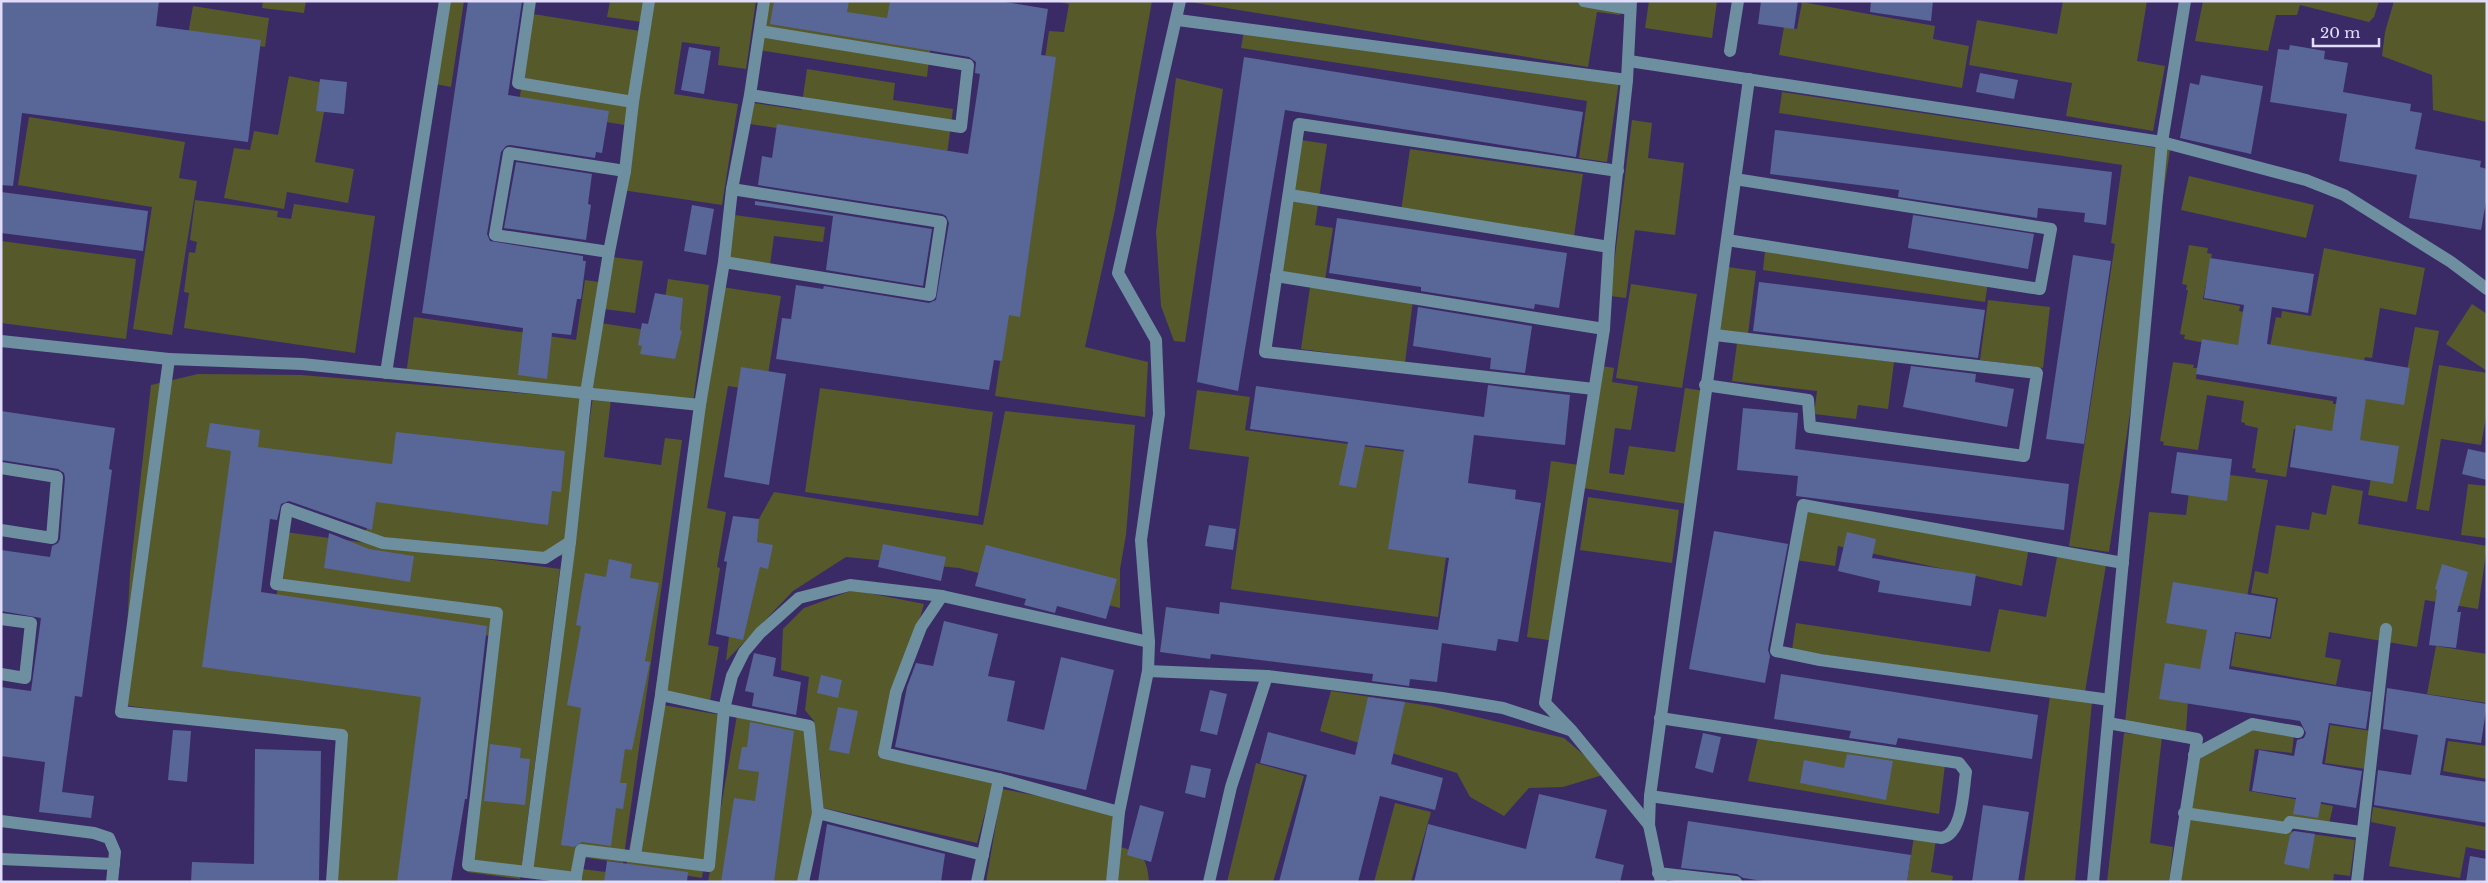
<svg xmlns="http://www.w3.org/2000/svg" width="2488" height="883" font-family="'Libre Baskerville',serif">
  <rect width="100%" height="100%" fill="#3a2b67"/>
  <!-- green -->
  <g fill="#56592a">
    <path d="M 263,1 L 306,1 L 304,13 L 262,8 Z"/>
    <path d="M 448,1 L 464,1 L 451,87 L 435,84 Z"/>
    <path d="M 610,1 L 645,1 L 642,22 L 607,17 Z"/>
    <path d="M 652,1 L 756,1 L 746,69 L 718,65 L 720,47 L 682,42 L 674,94 L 738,104 L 722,205 L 622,190 Z"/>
    <path d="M 768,1 L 936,1 L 927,77 L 759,50 Z"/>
    <path d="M 1055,1 L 1152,1 L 1115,210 L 1085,347 L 1148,362 L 1145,417 L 995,396 L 1049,31 L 1064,32 L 1069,4 Z"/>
    <path d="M 1622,1 L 1620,15 L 1597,12 L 1588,67 L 1190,2 Z"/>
    <path d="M 1649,1 L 1717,1 L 1712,38 L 1645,28 Z"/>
    <path d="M 2063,1 L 2147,1 L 2137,61 L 2165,66 L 2153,131 L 2066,116 L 2072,83 L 1969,65 L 1977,20 L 2057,34 Z"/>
    <path d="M 2203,1 L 2379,1 L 2374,17 L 2369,22 L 2300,5 L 2297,15 L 2276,15 L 2268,51 L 2195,41 Z"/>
    <path d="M 2394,1 L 2487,1 L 2487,122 L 2433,110 L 2432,75 L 2382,56 L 2385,32 Z"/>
    <path d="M 1802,2 L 1935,26 L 1933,39 L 1969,46 L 1962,88 L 1779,55 L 1784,27 L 1797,29 Z"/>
    <path d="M 193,6 L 269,18 L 265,47 L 188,35 Z"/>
    <path d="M 533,14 L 640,31 L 625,125 L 518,108 Z"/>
    <path d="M 1245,24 L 1619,81 L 1607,162 L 1579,158 L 1587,101 L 1241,48 Z"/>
    <path d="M 807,69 L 895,83 L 893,100 L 953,109 L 947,154 L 750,124 L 754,103 L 801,110 Z"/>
    <path d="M 289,76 L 329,84 L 315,162 L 354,169 L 348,203 L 287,192 L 284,209 L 224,198 L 234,148 L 250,150 L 254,131 L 278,135 Z"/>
    <path d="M 1176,78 L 1223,89 L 1185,342 L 1174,341 L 1161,306 L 1156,232 Z"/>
    <path d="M 1782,92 L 2170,150 L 2109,552 L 2069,546 L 2115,244 L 2111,243 L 2122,165 L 1779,113 Z"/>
    <path d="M 29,117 L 185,142 L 179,178 L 197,181 L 172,335 L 133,329 L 152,207 L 18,185 Z"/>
    <path d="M 1632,120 L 1652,123 L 1648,158 L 1684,163 L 1675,235 L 1635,230 L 1626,298 L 1610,296 Z"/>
    <path d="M 1301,140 L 1327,144 L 1315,225 L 1333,228 L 1325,280 L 1280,273 Z"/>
    <path d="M 1410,149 L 1583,174 L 1573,243 L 1400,218 Z"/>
    <path d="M 2189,176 L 2314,205 L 2306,238 L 2181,210 Z"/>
    <path d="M 195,200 L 278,211 L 277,217 L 291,219 L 294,204 L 375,216 L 355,353 L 184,328 L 189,293 L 184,292 L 189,252 L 195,253 L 197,242 L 190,240 Z"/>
    <path d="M 727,214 L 825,227 L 823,242 L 774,236 L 770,265 L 721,258 Z"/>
    <path d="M 1,241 L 136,259 L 126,339 L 1,323 Z"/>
    <path d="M 2189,245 L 2208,248 L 2207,253 L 2212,254 L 2203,299 L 2240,306 L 2239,311 L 2244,312 L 2238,349 L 2184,339 L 2185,335 L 2180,334 L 2188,290 L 2186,290 L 2187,285 L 2182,284 Z"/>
    <path d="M 2324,248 L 2425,268 L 2416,315 L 2380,308 L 2372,358 L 2365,357 L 2363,365 L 2270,346 L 2276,317 L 2281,318 L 2282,311 L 2311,316 Z"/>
    <path d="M 1765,251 L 1988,282 L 1985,302 L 1763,270 Z"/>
    <path d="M 612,257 L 643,261 L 635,313 L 604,309 Z"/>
    <path d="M 1728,267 L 1756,271 L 1748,334 L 1720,330 Z"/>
    <path d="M 668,279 L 709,285 L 693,403 L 591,388 L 600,323 L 660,332 Z"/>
    <path d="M 585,280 L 599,282 L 583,390 L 406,375 L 414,317 L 576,340 Z"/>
    <path d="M 1631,284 L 1697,294 L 1682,388 L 1616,378 Z"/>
    <path d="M 722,287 L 781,296 L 765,392 L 728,386 L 707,508 L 726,512 L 717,567 L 720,568 L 708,645 L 719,647 L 710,701 L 655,692 Z"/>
    <path d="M 1310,287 L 1413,300 L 1405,363 L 1301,349 Z"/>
    <path d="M 1988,300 L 2050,307 L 2043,368 L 1980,360 Z"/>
    <path d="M 2472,304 L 2487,314 L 2487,371 L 2446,344 Z"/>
    <path d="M 2415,327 L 2439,331 L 2407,502 L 2368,495 L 2372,472 L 2346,467 L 2360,390 L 2402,398 Z"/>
    <path d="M 1737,343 L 1894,362 L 1888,409 L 1858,405 L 1856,419 L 1814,414 L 1817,391 L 1732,381 Z"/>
    <path d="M 2173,362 L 2194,365 L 2193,368 L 2197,368 L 2196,379 L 2333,401 L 2333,404 L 2337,404 L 2332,435 L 2294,429 L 2286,477 L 2255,472 L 2256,469 L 2252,468 L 2258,428 L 2245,425 L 2245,423 L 2241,422 L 2244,401 L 2207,395 L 2198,450 L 2163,445 L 2164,442 L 2160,441 Z"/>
    <path d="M 2439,365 L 2487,373 L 2487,412 L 2481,445 L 2441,439 L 2429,511 L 2416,509 Z"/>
    <path d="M 1602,366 L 1614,368 L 1612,382 L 1638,386 L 1631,430 L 1615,428 L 1609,473 L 1624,475 L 1629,446 L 1675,452 L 1685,388 L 1704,391 L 1687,504 L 1583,488 Z"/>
    <path d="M 198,374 L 301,375 L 581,398 L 563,556 L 362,537 L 367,528 L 363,501 L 255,501 L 233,644 L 414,673 L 452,716 L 438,880 L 453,882 L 330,882 L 338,735 L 123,705 L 130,573 L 151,385 Z"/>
    <path d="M 820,388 L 993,412 L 978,516 L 805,492 Z"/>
    <path d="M 1197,390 L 1250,397 L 1245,430 L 1459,459 L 1438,617 L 1231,589 L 1249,457 L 1189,449 Z"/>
    <path d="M 593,396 L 611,399 L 604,457 L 661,465 L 665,438 L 682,440 L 623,863 L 574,856 L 570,882 L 525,877 Z"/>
    <path d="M 1005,411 L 1135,425 L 1126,535 L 1120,569 L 1120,608 L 959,568 L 846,557 L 793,591 L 726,661 L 739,554 L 774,492 L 983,525 Z"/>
    <path d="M 1551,461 L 1579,465 L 1555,641 L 1527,637 Z"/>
    <path d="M 2192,470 L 2268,480 L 2243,620 L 2220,617 L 2214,689 L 2189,685 L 2186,731 L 2125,722 L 2149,512 L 2186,515 Z"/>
    <path d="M 2468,484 L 2487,486 L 2487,538 L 2461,535 Z"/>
    <path d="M 2332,485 L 2363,491 L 2358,524 L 2487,546 L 2478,609 L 2425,600 L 2417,647 L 2329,632 L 2325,657 L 2341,660 L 2336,685 L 2231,666 L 2236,633 L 2271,639 L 2278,598 L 2251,593 L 2255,571 L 2268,574 L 2276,525 L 2309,530 L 2312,512 L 2326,515 Z"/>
    <path d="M 1588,497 L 1679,510 L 1672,563 L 1580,550 Z"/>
    <path d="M 1806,507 L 2029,547 L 2022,586 L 1838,546 L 1835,566 L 1796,560 Z"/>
    <path d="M 285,532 L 560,569 L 520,879 L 467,872 L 498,637 L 275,607 Z"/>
    <path d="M 2057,557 L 2106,565 L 2085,692 L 1792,650 L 1796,623 L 1990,652 L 1999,609 L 2046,617 Z"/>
    <path d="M 853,590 L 924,604 L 880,756 L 993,783 L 977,843 L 815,806 L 821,778 L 814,721 L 805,710 L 809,677 L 781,670 L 783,629 L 804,608 Z"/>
    <path d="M 2436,646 L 2487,654 L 2487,703 L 2427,694 Z"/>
    <path d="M 1331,691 L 1431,706 L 1564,738 L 1606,774 L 1563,787 L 1529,788 L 1504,816 L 1470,797 L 1457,773 L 1320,731 Z"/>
    <path d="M 2050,696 L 2092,702 L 2075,882 L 2024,882 Z"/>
    <path d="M 657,704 L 727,716 L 702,878 L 626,866 Z"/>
    <path d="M 737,715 L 806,729 L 815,813 L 800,882 L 708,882 Z"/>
    <path d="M 2330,725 L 2372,731 L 2366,769 L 2325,763 Z"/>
    <path d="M 2250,727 L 2294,734 L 2292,753 L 2255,749 L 2249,791 L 2333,806 L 2329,824 L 2284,825 L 2187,811 L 2197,760 Z"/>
    <path d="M 2124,733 L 2162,737 L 2150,843 L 2173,847 L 2169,882 L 2107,882 Z"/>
    <path d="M 1758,737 L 1946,757 L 1939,814 L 1748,781 Z"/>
    <path d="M 2448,741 L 2487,746 L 2487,779 L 2443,771 Z"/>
    <path d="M 1256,763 L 1304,776 L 1273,882 L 1227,882 Z"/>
    <path d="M 1002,789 L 1112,810 L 1113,845 C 1139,852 1147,853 1149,882 L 986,882 Z"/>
    <path d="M 1395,803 L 1431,812 L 1411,882 L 1374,882 Z"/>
    <path d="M 2373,807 L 2487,827 L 2487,851 L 2466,847 L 2460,878 L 2389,866 L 2396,827 L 2371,822 Z"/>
    <path d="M 2186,817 L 2355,840 L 2350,876 L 2334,874 L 2333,882 L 2177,882 Z"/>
    <path d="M 1914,836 L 1936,840 L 1931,872 L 1953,876 L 1952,882 L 1907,882 Z"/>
    <path d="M 582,869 L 685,882 L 578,882 Z"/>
  </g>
  <!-- building -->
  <g fill="#586698">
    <path d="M 1,1 L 159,1 L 156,26 L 261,40 L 248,142 L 22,113 L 13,186 L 1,185 Z"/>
    <path d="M 468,1 L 522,1 L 508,95 L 609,111 L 602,153 L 596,152 L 595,158 L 510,145 L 506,146 L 501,152 L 487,234 L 490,241 L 583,256 L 583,261 L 586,261 L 581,299 L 577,299 L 571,335 L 552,333 L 547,379 L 518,375 L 523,328 L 422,313 Z"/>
    <path d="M 774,1 L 849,1 L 847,12 L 887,18 L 890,1 L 999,1 L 1048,9 L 1041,55 L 1056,57 L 1020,317 L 1009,315 L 1002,361 L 994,360 L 989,390 L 776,359 L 782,318 L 791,319 L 796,285 L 823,289 L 824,286 L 929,303 L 936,300 L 949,223 L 946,216 L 942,214 L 758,185 L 762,156 L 772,158 L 777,124 L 968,154 L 980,74 L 975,73 L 976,62 L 969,57 L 770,24 Z"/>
    <path d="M 1761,1 L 1798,1 L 1794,29 L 1758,24 Z"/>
    <path d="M 1871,1 L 1933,1 L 1931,21 L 1870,12 Z"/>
    <path d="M 2290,45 L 2325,51 L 2324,59 L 2348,63 L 2343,92 L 2411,104 L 2410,111 L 2422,113 L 2415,149 L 2481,161 L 2480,167 L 2487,169 L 2487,196 L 2481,230 L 2409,218 L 2417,175 L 2339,161 L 2347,114 L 2270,102 L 2278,49 L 2289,50 Z"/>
    <path d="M 689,47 L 711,51 L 704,94 L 681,90 Z"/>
    <path d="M 1244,57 L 1583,112 L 1576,157 L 1285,110 L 1238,391 L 1197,382 Z"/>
    <path d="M 1980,73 L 2018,80 L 2014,99 L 1976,92 Z"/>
    <path d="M 2201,75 L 2263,86 L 2251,154 L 2180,138 L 2190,83 L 2199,85 Z"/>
    <path d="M 320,79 L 347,82 L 344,114 L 316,111 Z"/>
    <path d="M 1775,130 L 2112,172 L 2106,225 L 2084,222 L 2085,213 L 2038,208 L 2037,218 L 1898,197 L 1899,190 L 1770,174 Z"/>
    <path d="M 516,162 L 592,174 L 588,204 L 591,205 L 586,240 L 504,228 Z"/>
    <path d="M 1,192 L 148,211 L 143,251 L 1,233 Z"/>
    <path d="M 755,201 L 932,229 L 923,286 L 826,270 L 833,216 L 755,205 Z"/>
    <path d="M 692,205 L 714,209 L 706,255 L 684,251 Z"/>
    <path d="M 1913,215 L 2034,234 L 2028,269 L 1908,248 Z"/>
    <path d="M 1337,218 L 1567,253 L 1559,308 L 1535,304 L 1534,309 L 1421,291 L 1421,287 L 1329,273 Z"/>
    <path d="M 2073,255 L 2111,261 L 2084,444 L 2046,439 Z"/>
    <path d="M 2210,258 L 2314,274 L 2308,313 L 2272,307 L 2267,344 L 2410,368 L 2404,405 L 2366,399 L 2360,440 L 2399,446 L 2393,484 L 2290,467 L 2296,425 L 2332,431 L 2337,397 L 2196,374 L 2202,339 L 2238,345 L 2244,305 L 2204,298 Z"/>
    <path d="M 1759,282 L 1985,310 L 1978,358 L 1753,331 Z"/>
    <path d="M 655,293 L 683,298 L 680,330 L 682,331 L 675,359 L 640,354 L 642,346 L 638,345 L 642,323 L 648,324 Z"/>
    <path d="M 1418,307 L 1532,326 L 1525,373 L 1490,369 L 1491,358 L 1413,346 Z"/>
    <path d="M 1911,366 L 1976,374 L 1975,382 L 2014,389 L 2007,427 L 1903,407 Z"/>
    <path d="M 741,367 L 786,374 L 769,485 L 724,477 Z"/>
    <path d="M 1488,385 L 1570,395 L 1565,445 L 1474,435 L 1468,483 L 1516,490 L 1515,499 L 1541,503 L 1518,642 L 1498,639 L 1496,651 L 1442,643 L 1437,682 L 1410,679 L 1409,686 L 1372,681 L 1373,674 L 1211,654 L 1210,659 L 1160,652 L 1166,607 L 1219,614 L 1220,602 L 1438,630 L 1449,558 L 1388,549 L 1404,450 L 1365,445 L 1356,488 L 1339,485 L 1348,442 L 1250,429 L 1256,386 L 1484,417 Z"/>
    <path d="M 1743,408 L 1798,413 L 1795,449 L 2069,484 L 2064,530 L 1796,496 L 1798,476 L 1737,470 Z"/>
    <path d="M 1,411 L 115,428 L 109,469 L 112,470 L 82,697 L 75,696 L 62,792 L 94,796 L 91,818 L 39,812 L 45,762 L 1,756 L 1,687 L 31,691 L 41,618 L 1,611 L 1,550 L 50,557 L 52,546 L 58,543 L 60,539 L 65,478 L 64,473 L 58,469 L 1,460 Z"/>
    <path d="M 210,423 L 260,430 L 258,447 L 392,464 L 396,432 L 565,451 L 561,492 L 552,491 L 548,525 L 376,502 L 372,530 L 289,501 L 281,504 L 277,520 L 270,519 L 261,592 L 487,626 L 467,799 L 465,799 L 451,882 L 397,882 L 421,697 L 202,667 L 231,451 L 206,447 Z"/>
    <path d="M 2468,449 L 2487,453 L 2487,480 L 2462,474 Z"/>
    <path d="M 2177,452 L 2232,459 L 2227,501 L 2171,493 Z"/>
    <path d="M 733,516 L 759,519 L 757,542 L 773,545 L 768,569 L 760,567 L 743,640 L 716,634 L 727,562 L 724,561 Z"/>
    <path d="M 1209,525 L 1236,529 L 1233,550 L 1205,546 Z"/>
    <path d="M 1714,531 L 1788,544 L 1768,650 L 1770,656 L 1765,683 L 1689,669 Z"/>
    <path d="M 1847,532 L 1876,539 L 1872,558 L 1976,574 L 1971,606 L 1878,592 L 1880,581 L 1838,571 Z"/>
    <path d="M 329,533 L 369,549 L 414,556 L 410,582 L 324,568 Z"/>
    <path d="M 883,544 L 946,557 L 941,581 L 878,567 Z"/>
    <path d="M 986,545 L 1117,579 L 1106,619 L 1057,606 L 1055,613 L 1024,605 L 1026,599 L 975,586 Z"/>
    <path d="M 609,559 L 632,564 L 630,578 L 659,583 L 645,661 L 650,662 L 632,750 L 625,749 L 620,783 L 627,783 L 623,809 L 616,808 L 611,846 L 582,842 L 574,847 L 561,845 L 581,708 L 567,705 L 581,626 L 576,625 L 585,573 L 606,577 Z"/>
    <path d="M 2442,564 L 2468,572 L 2457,612 L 2461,612 L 2456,648 L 2429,645 L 2437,590 L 2435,589 Z"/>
    <path d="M 2173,582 L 2276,599 L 2270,637 L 2235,632 L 2229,669 L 2371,692 L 2366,729 L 2329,723 L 2322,764 L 2362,771 L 2356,808 L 2321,802 L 2318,818 L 2293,814 L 2296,798 L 2252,791 L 2259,750 L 2294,756 L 2297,740 L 2304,738 L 2306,733 L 2300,721 L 2159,699 L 2165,663 L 2200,669 L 2207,630 L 2166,623 Z"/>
    <path d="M 944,621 L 998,634 L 988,676 L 1015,681 L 1007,721 L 1044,730 L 1061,657 L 1114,670 L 1086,790 L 895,747 L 907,687 L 916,663 L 933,666 Z"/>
    <path d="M 754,653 L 776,658 L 773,676 L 801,682 L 796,715 L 752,706 L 754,693 L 745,691 Z"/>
    <path d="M 1781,674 L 2038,715 L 2032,759 L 1898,738 L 1896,745 L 1849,738 L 1851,731 L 1774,719 Z"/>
    <path d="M 821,675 L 842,680 L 838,698 L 817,693 Z"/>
    <path d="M 2387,688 L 2487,704 L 2481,743 L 2446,738 L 2440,775 L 2487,782 L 2487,823 L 2374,805 L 2378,770 L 2411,775 L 2418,735 L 2383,729 Z"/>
    <path d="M 1210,690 L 1227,694 L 1217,735 L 1200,731 Z"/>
    <path d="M 1368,697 L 1405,702 L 1391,764 L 1443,778 L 1435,810 L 1380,796 L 1358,882 L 1279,882 L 1307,775 L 1260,763 L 1268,732 L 1355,755 Z"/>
    <path d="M 838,707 L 858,711 L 849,754 L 829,750 Z"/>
    <path d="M 750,722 L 794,731 L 774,882 L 721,882 L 734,798 L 755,801 L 759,772 L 738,769 L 742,747 L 747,747 Z"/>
    <path d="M 173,730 L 191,731 L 187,782 L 168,780 Z"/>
    <path d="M 1703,733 L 1721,737 L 1713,773 L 1695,768 Z"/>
    <path d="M 490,744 L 521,748 L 520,758 L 530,759 L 525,805 L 484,801 Z"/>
    <path d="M 255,749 L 321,751 L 319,882 L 191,882 L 192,862 L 254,864 Z"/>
    <path d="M 1847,754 L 1893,761 L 1886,800 L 1800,783 L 1804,760 L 1844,768 Z"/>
    <path d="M 1191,765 L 1211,769 L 1205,798 L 1185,793 Z"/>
    <path d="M 1539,794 L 1607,810 L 1595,858 L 1624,865 L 1620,882 L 1414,882 L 1428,824 L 1526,849 Z"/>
    <path d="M 1140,805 L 1164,812 L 1151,862 L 1127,855 Z"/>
    <path d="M 1983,805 L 2029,812 L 2018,882 L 1972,882 Z"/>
    <path d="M 1688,821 L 1911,855 L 1907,882 L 1770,882 L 1743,878 L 1737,874 L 1681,868 Z"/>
    <path d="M 827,824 L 945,854 L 941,882 L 818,882 Z"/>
    <path d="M 2294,831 L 2315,834 L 2309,869 L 2284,864 L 2290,835 Z"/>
    <path d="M 2470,856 L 2487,859 L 2487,882 L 2466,882 Z"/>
    <path d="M 607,861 L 688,872 L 687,882 L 604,882 Z"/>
  </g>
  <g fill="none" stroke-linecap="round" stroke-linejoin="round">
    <!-- minor -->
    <g stroke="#6d8fa0" stroke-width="12">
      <path d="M 530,1 L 518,83 L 633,102"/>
      <path d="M 1584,1 L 1630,9"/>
      <path d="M 1631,1 L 1627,80 L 1609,247 L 1604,329 L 1545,703 L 1572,731 L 1649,825"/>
      <path d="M 1178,20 L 1627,80"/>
      <path d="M 1730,51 L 1738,1"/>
      <path d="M 1629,61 L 2162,142 L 2306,180 L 2344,195 L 2451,262 L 2487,289"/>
      <path d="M 750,95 L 961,127 L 968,65 L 760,31"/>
      <path d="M 1290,195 L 1609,247"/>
      <path d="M 1727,240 L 2040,289 L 2051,229 L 1735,179"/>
      <path d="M 609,252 L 495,235 L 509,153 L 625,171"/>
      <path d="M 724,262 L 930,295 L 941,222 L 732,189"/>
      <path d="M 1276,276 L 1604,329"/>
      <path d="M 1,341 L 169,359"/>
      <path d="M 386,373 L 445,1"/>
      <path d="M 1705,385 L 1808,400 L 1810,427 L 2024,456 L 2037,373 L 1715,335"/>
      <path d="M 1594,389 L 1265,352 L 1299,124 L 1618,171"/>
      <path d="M 700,405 L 724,262 L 732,189 L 750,95 L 764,1"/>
      <path d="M 1,468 L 57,477 L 52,538 L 1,530"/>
      <path d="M 942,596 L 921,627 L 896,692 L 884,753 L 999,779 L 1119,812"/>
      <path d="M 1,619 L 31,623 L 25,678 L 1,674"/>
      <path d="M 1148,671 L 1267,676 L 1442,698 L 1503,708 L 1570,730"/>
      <path d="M 2110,700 L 1820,660 L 1776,651 L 1803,505 L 2123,563"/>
      <path d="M 2108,723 L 2197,739 L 2175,882"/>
      <path d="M 2194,755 L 2252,724 L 2298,732"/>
      <path d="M 1650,796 L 1942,838 C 1963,833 1963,791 1966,772 L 1959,763 L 1660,718"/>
      <path d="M 818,813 L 809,726 L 724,709 L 732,676 L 744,652 L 760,633 L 799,598 L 850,585 L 942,596 L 1149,642"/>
      <path d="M 2184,813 L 2286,828 L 2290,822 L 2361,832"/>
      <path d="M 1,821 L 94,833 L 109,838 L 115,852 L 112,882"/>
      <path d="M 635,855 L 661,695"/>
      <path d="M 1,859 L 114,864"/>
      <path d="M 527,872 L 468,865 L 497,613 L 276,584 L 287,509 L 383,543 L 545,558 L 570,542"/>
      <path d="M 1658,873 L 1736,882"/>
      <path d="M 576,878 L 527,872 L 570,542 L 586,393 L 609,252 L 625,171 L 633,102 L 649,1"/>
      <path d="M 332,882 L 342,735 L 121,712 L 169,359 L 302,364 L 700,405 L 661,695 L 724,709 L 709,866 L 581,850 L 575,882"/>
      <path d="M 803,882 L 818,813 L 983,855"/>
      <path d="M 977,882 L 999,779"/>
      <path d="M 1112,882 L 1119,812 L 1148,671 L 1149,642 L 1141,540 L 1159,414 L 1156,340 L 1118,273 L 1180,1"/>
      <path d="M 1209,882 L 1231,787 L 1267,676"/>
      <path d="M 1661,882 L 1649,825 L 1650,796 L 1749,79"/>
      <path d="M 2093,882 L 2162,142 L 2185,1"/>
      <path d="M 2357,882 L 2386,629"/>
    </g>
  </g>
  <!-- border -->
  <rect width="2488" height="883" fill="none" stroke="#e0dcfa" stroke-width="5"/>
  <!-- scale -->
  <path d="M2313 38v8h66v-8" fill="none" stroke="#e0dcfa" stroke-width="2.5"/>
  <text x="2320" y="38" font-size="15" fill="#e0dcfa" stroke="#3a2b67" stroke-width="4" paint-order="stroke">20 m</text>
</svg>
